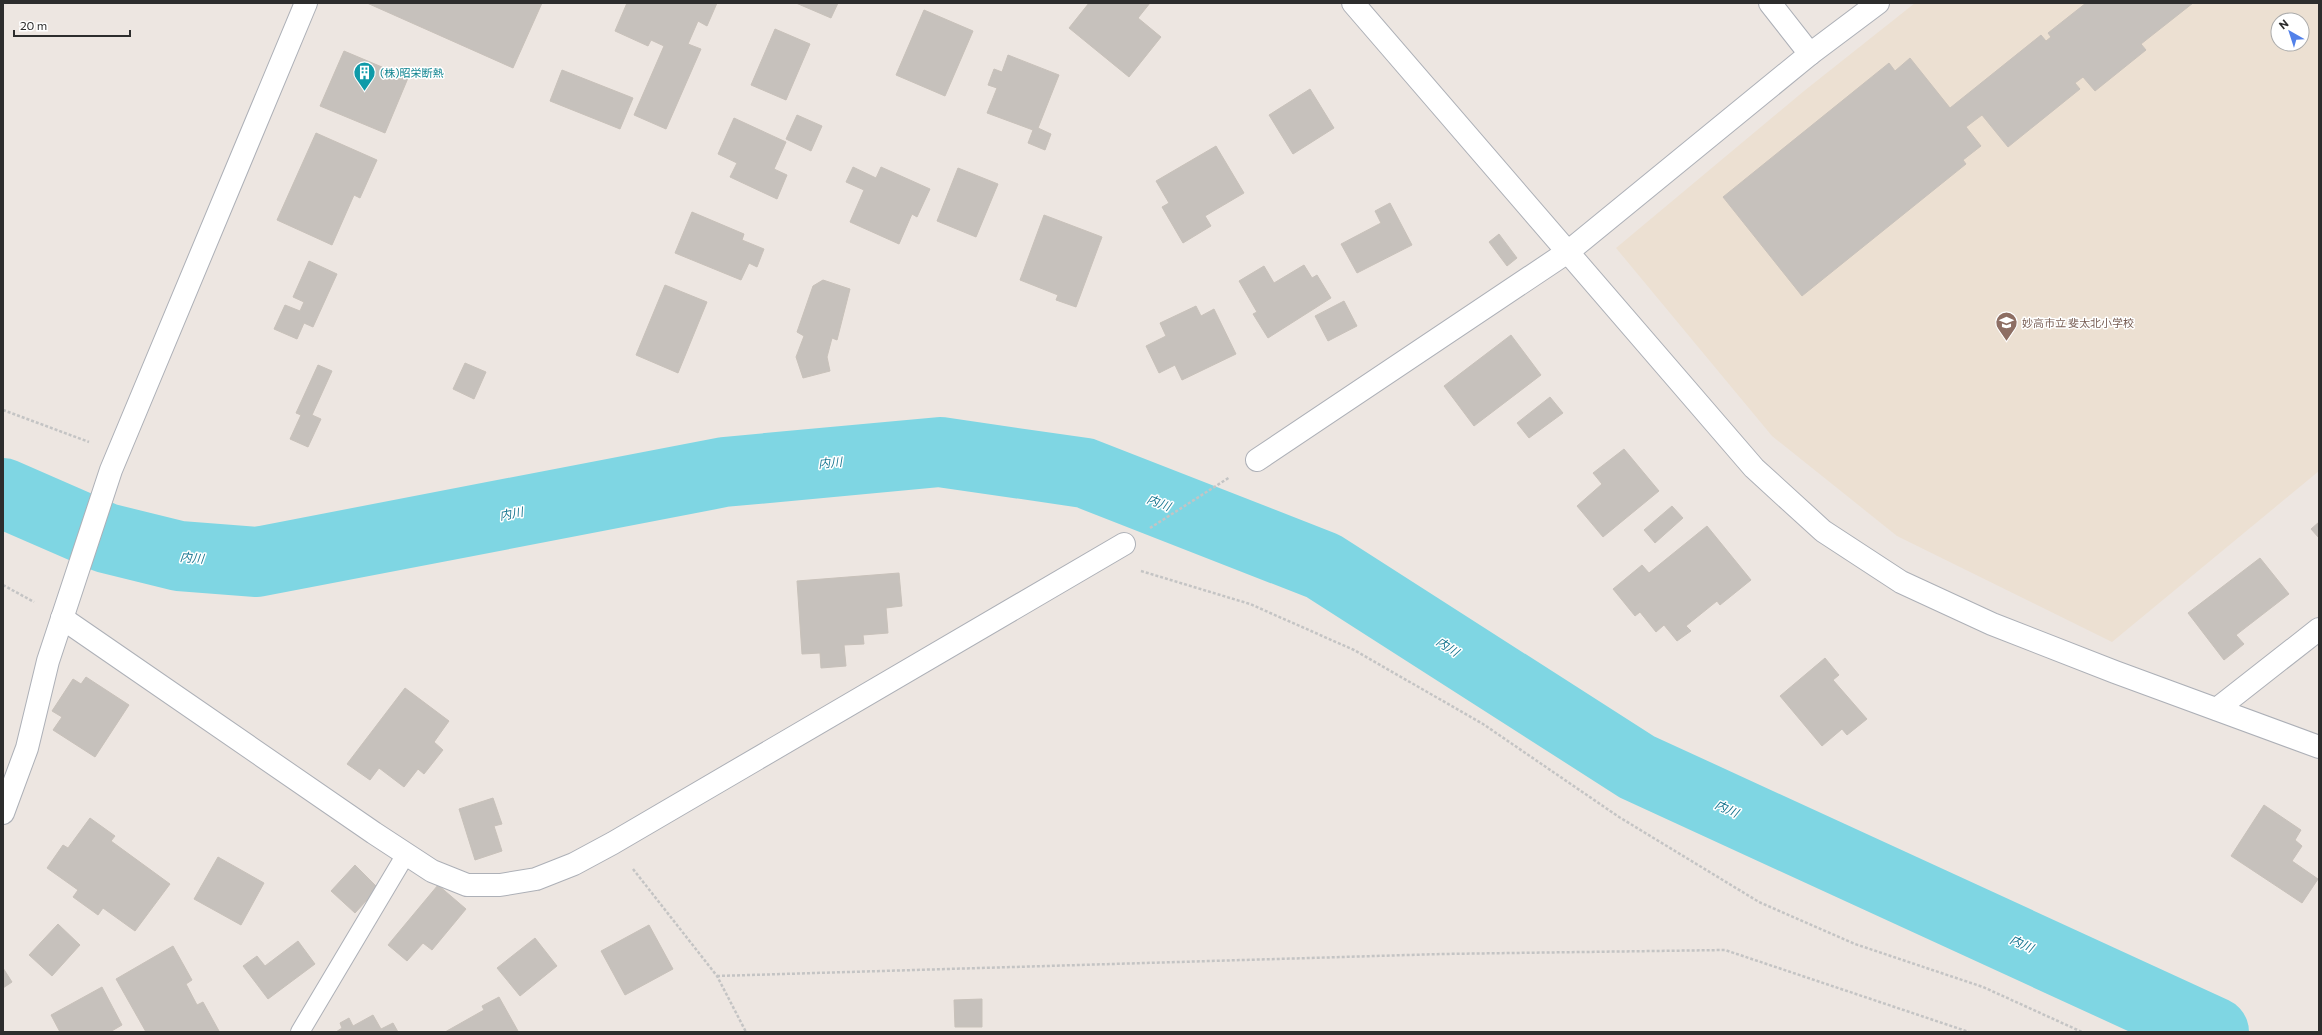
<svg xmlns="http://www.w3.org/2000/svg" width="2322" height="1035" font-family="Commissioner,'Noto Sans JP',sans-serif">
  <rect width="100%" height="100%" fill="#ede6e1"/>
  <!-- education -->
  <path fill="#ece0d2" fill-rule="evenodd" d="M 1915,3 L 2319,3 L 2319,471 L 2112,642 L 1897,536 L 1772,436 L 1616,248 L 1804,91 ZM 2278,20 L 2302,20 L 2302,44 L 2278,44 Z"/>
  <g fill="none" stroke-linecap="round" stroke-linejoin="round">
    <!-- river -->
    <path stroke="#7fd6e3" stroke-width="70" d="M 3,493 L 106,538 L 179,556 L 257,562 L 724,472 L 940,452 L 1085,473 L 1323,566 L 1637,767 L 2214,1032"/>
  </g>
  <!-- building -->
  <g fill="#c6c1bc" stroke="#c8c1ba">
    <path d="M 367,3 L 542,3 L 513,68 Z"/>
    <path d="M 627,3 L 717,3 L 707,26 L 698,21 L 688,44 L 701,49 L 666,129 L 634,115 L 664,46 L 651,40 L 648,46 L 615,31 Z"/>
    <path d="M 796,3 L 838,3 L 831,18 Z"/>
    <path d="M 1089,3 L 1150,3 L 1138,18 L 1161,37 L 1129,77 L 1069,28 Z"/>
    <path d="M 2086,3 L 2193,3 L 2141,44 L 2146,50 L 2095,91 L 2083,77 L 2075,83 L 2080,89 L 2008,147 L 1982,115 L 1966,127 L 1981,146 L 1963,160 L 1966,164 L 1802,296 L 1723,197 L 1889,63 L 1895,71 L 1910,58 L 1950,108 L 2041,35 L 2046,41 L 2051,37 L 2048,33 Z"/>
    <path d="M 924,10 L 973,31 L 945,96 L 896,75 Z"/>
    <path d="M 775,29 L 810,44 L 786,100 L 751,85 Z"/>
    <path d="M 344,51 L 408,78 L 385,133 L 320,106 Z"/>
    <path d="M 1008,55 L 1059,75 L 1038,128 L 1051,134 L 1045,150 L 1028,143 L 1033,130 L 987,113 L 997,88 L 988,85 L 994,69 L 1002,72 Z"/>
    <path d="M 562,70 L 633,98 L 620,129 L 550,101 Z"/>
    <path d="M 1310,89 L 1334,128 L 1293,154 L 1269,115 Z"/>
    <path d="M 797,115 L 822,126 L 811,151 L 786,139 Z"/>
    <path d="M 734,118 L 786,142 L 774,169 L 787,175 L 777,199 L 730,177 L 737,163 L 718,154 Z"/>
    <path d="M 316,133 L 377,160 L 360,198 L 354,195 L 332,245 L 277,220 Z"/>
    <path d="M 1216,146 L 1244,193 L 1205,216 L 1211,226 L 1183,243 L 1162,207 L 1169,203 L 1156,181 Z"/>
    <path d="M 853,167 L 876,178 L 881,167 L 930,189 L 917,217 L 912,214 L 899,244 L 850,222 L 864,190 L 846,182 Z"/>
    <path d="M 958,168 L 998,184 L 976,237 L 937,221 Z"/>
    <path d="M 1390,203 L 1412,245 L 1357,273 L 1341,244 L 1381,223 L 1375,211 Z"/>
    <path d="M 692,212 L 744,234 L 742,240 L 764,249 L 757,267 L 749,263 L 741,280 L 675,253 Z"/>
    <path d="M 1044,215 L 1102,237 L 1076,307 L 1056,300 L 1058,295 L 1020,280 Z"/>
    <path d="M 1499,234 L 1517,258 L 1507,266 L 1489,242 Z"/>
    <path d="M 309,261 L 337,274 L 313,327 L 304,323 L 297,339 L 274,329 L 285,305 L 300,311 L 304,302 L 293,297 Z"/>
    <path d="M 1304,265 L 1312,278 L 1317,275 L 1331,298 L 1268,338 L 1253,314 L 1257,312 L 1239,281 L 1264,266 L 1274,283 Z"/>
    <path d="M 823,280 L 850,289 L 837,340 L 832,338 L 827,357 L 830,371 L 803,378 L 796,357 L 804,336 L 797,332 L 813,286 Z"/>
    <path d="M 665,285 L 707,302 L 678,373 L 636,355 Z"/>
    <path d="M 1344,301 L 1357,326 L 1328,341 L 1315,316 Z"/>
    <path d="M 1196,306 L 1201,316 L 1214,309 L 1236,354 L 1182,380 L 1175,365 L 1159,373 L 1146,346 L 1166,336 L 1160,323 Z"/>
    <path d="M 1511,335 L 1541,375 L 1474,426 L 1444,386 Z"/>
    <path d="M 465,363 L 486,372 L 474,399 L 453,389 Z"/>
    <path d="M 318,365 L 332,371 L 312,415 L 321,419 L 308,447 L 290,439 L 301,415 L 296,413 Z"/>
    <path d="M 1550,397 L 1563,413 L 1529,438 L 1517,423 Z"/>
    <path d="M 1624,449 L 1659,491 L 1603,537 L 1577,506 L 1602,484 L 1593,473 Z"/>
    <path d="M 1672,506 L 1683,518 L 1655,543 L 1644,530 Z"/>
    <path d="M 2319,522 L 2319,538 L 2311,529 Z"/>
    <path d="M 1707,526 L 1751,580 L 1720,605 L 1717,601 L 1686,626 L 1691,631 L 1677,641 L 1664,625 L 1656,632 L 1640,612 L 1635,616 L 1613,589 L 1642,565 L 1649,573 Z"/>
    <path d="M 2260,558 L 2289,594 L 2236,635 L 2244,644 L 2224,660 L 2188,613 Z"/>
    <path d="M 899,573 L 902,606 L 886,608 L 888,633 L 863,635 L 864,644 L 844,645 L 846,666 L 821,668 L 820,653 L 802,654 L 797,581 Z"/>
    <path d="M 1825,658 L 1839,675 L 1833,680 L 1867,719 L 1847,735 L 1842,729 L 1822,746 L 1780,696 Z"/>
    <path d="M 86,677 L 129,705 L 95,757 L 53,730 L 62,717 L 52,711 L 73,679 L 81,684 Z"/>
    <path d="M 405,688 L 449,721 L 434,742 L 443,750 L 424,774 L 418,769 L 404,787 L 379,768 L 370,780 L 347,764 Z"/>
    <path d="M 493,798 L 502,824 L 494,826 L 502,851 L 475,860 L 459,809 Z"/>
    <path d="M 2264,805 L 2301,830 L 2295,840 L 2302,846 L 2292,861 L 2318,879 L 2302,903 L 2231,856 Z"/>
    <path d="M 90,818 L 115,836 L 111,841 L 170,884 L 135,931 L 103,908 L 98,915 L 73,897 L 78,890 L 47,868 L 63,845 L 68,848 Z"/>
    <path d="M 218,857 L 264,883 L 241,925 L 194,899 Z"/>
    <path d="M 355,865 L 378,888 L 355,913 L 331,891 Z"/>
    <path d="M 438,885 L 466,909 L 432,950 L 423,943 L 407,961 L 388,945 Z"/>
    <path d="M 58,924 L 80,945 L 52,976 L 29,955 Z"/>
    <path d="M 649,925 L 673,969 L 625,995 L 601,951 Z"/>
    <path d="M 535,938 L 557,966 L 520,996 L 497,968 Z"/>
    <path d="M 298,941 L 315,964 L 268,999 L 243,966 L 257,956 L 265,966 Z"/>
    <path d="M 173,946 L 192,980 L 186,984 L 197,1005 L 203,1002 L 219,1031 L 216,1032 L 146,1032 L 116,979 Z"/>
    <path d="M 3,968 L 12,982 L 3,988 Z"/>
    <path d="M 102,987 L 122,1025 L 110,1032 L 60,1032 L 51,1015 Z"/>
    <path d="M 499,997 L 518,1031 L 445,1032 L 484,1010 L 482,1006 Z"/>
    <path d="M 982,999 L 982,1027 L 955,1027 L 954,1000 Z"/>
    <path d="M 373,1015 L 381,1029 L 393,1023 L 398,1032 L 336,1032 L 342,1028 L 340,1023 L 349,1018 L 353,1026 Z"/>
  </g>
  <g fill="none" stroke-linecap="round" stroke-linejoin="round">
    <defs>
      <path id="lane" d="M 300,1032 L 406,854"/>
      <g id="street">
        <path d="M 1770,3 L 1810,54"/>
        <path d="M 1257,460 L 1569,251 L 1810,54 L 1878,3"/>
        <path d="M 62,618 L 374,833 L 432,871 L 467,885 L 500,885 L 536,879 L 574,864 L 613,843 L 1124,544"/>
        <path d="M 2217,709 L 2319,629"/>
        <path d="M 3,813 L 27,748 L 48,661 L 111,470 L 306,3"/>
      </g>
      <path id="secondary" d="M 1353,3 L 1754,468 L 1823,531 L 1901,582 L 1992,624 L 2115,672 L 2319,747"/>
    </defs>
    <!-- lane casing -->
    <use href="#lane" stroke="#adb0b7" stroke-width="20"/>
    <!-- street casing -->
    <use href="#street" stroke="#adb0b7" stroke-width="24"/>
    <!-- secondary casing -->
    <use href="#secondary" stroke="#adb0b7" stroke-width="24"/>
    <!-- path -->
    <g stroke="#c4c4c4" stroke-width="2.5" stroke-dasharray="3 2" stroke-linecap="butt">
      <path d="M 3,410 L 89,442"/>
      <path d="M 1150,528 L 1230,477"/>
      <path d="M 1141,571 L 1250,604 L 1354,650 L 1483,724 L 1619,817 L 1759,902 L 1855,944 L 1983,987 L 2082,1032"/>
      <path d="M 3,585 L 34,602"/>
      <path d="M 633,869 L 717,976 L 746,1032"/>
      <path d="M 717,976 L 1441,954 L 1725,950 L 1969,1032"/>
    </g>
    <!-- lane -->
    <use href="#lane" stroke="#fff" stroke-width="18"/>
    <!-- street -->
    <use href="#street" stroke="#fff" stroke-width="22"/>
    <!-- secondary -->
    <use href="#secondary" stroke="#fff" stroke-width="22"/>
  </g>
  <!-- icons -->
  <defs>
    <symbol id="building-pin" viewBox="-11 -11 22 30"><path d="M0 17L-7.5 6A9.5 9.5 0 1 1 7.5 6Z" fill="#0f9aa8" stroke="#fff"/><path d="M-4-6H4V6H1V3H-1V6H-4ZM-2.5-4.3h1.7v1.8h-1.7ZM.8-4.3h1.7v1.8H.8ZM-2.5-1h1.7V.8h-1.7ZM.8-1h1.7V.8H.8Z" fill="#fff"/></symbol>
    <symbol id="school-pin" viewBox="-11 -11 22 30"><path d="M0 17L-7.5 6A9.5 9.5 0 1 1 7.5 6Z" fill="#8d6e63" stroke="#fff"/><path d="M0-5L7-2L0 1L-7-2ZM-4 1L0 2.5L4 1V4Q0 6-4 4Z" fill="#fff"/></symbol>
  </defs>
  <g fill-rule="evenodd">
    <use href="#building-pin" x="352" y="60" width="25" height="34"/>
    <use href="#school-pin" x="1994" y="310" width="25" height="34"/>
  </g>
  <g text-anchor="middle" dominant-baseline="central" stroke-width="3" stroke-linejoin="round" paint-order="stroke">
    <!-- culture labels -->
    <g font-size="11" fill="#0d838f" stroke="#fff" text-anchor="start">
      <text x="380" y="72">(株)昭栄断熱</text>
    </g>
    <!-- education labels -->
    <g font-size="11" fill="#785e54" stroke="#fff" text-anchor="start">
      <text x="2022" y="322">妙高市立 斐太北小学校</text>
    </g>
    <!-- water labels -->
    <g font-size="12" font-style="italic" fill="#1b7892" stroke="#fff">
      <text transform="translate(830 462) rotate(-5)">内川</text>
      <text transform="translate(1159 502) rotate(21)">内川</text>
      <text transform="translate(511 513) rotate(-11)">内川</text>
      <text transform="translate(192 557) rotate(5)">内川</text>
      <text transform="translate(1448 646) rotate(33)">内川</text>
      <text transform="translate(1727 808) rotate(25)">内川</text>
      <text transform="translate(2022 943) rotate(25)">内川</text>
    </g>
  </g>
  <!-- border -->
  <rect width="2322" height="1035" fill="none" stroke="#2d2d2d" stroke-width="8"/>
  <!-- north arrow -->
  <g transform="translate(2290 32) rotate(321)"><circle r="19" fill="#ffffff" stroke="#ababab"/>
  <path d="M0-3L7 15L0 10L-7 15Z" fill="#5281e9"/>
  <text y="-6" font-size="11" font-weight="bold" text-anchor="middle" fill="#2d2d2d">N</text>
  </g>
  <!-- scale -->
  <path d="M14 30v6h116v-6" fill="none" stroke="#2d2d2d" stroke-width="2"/>
  <text x="20" y="30" font-size="12" fill="#2d2d2d" stroke="#ffffff" stroke-width="3" paint-order="stroke">20 m</text>
</svg>
